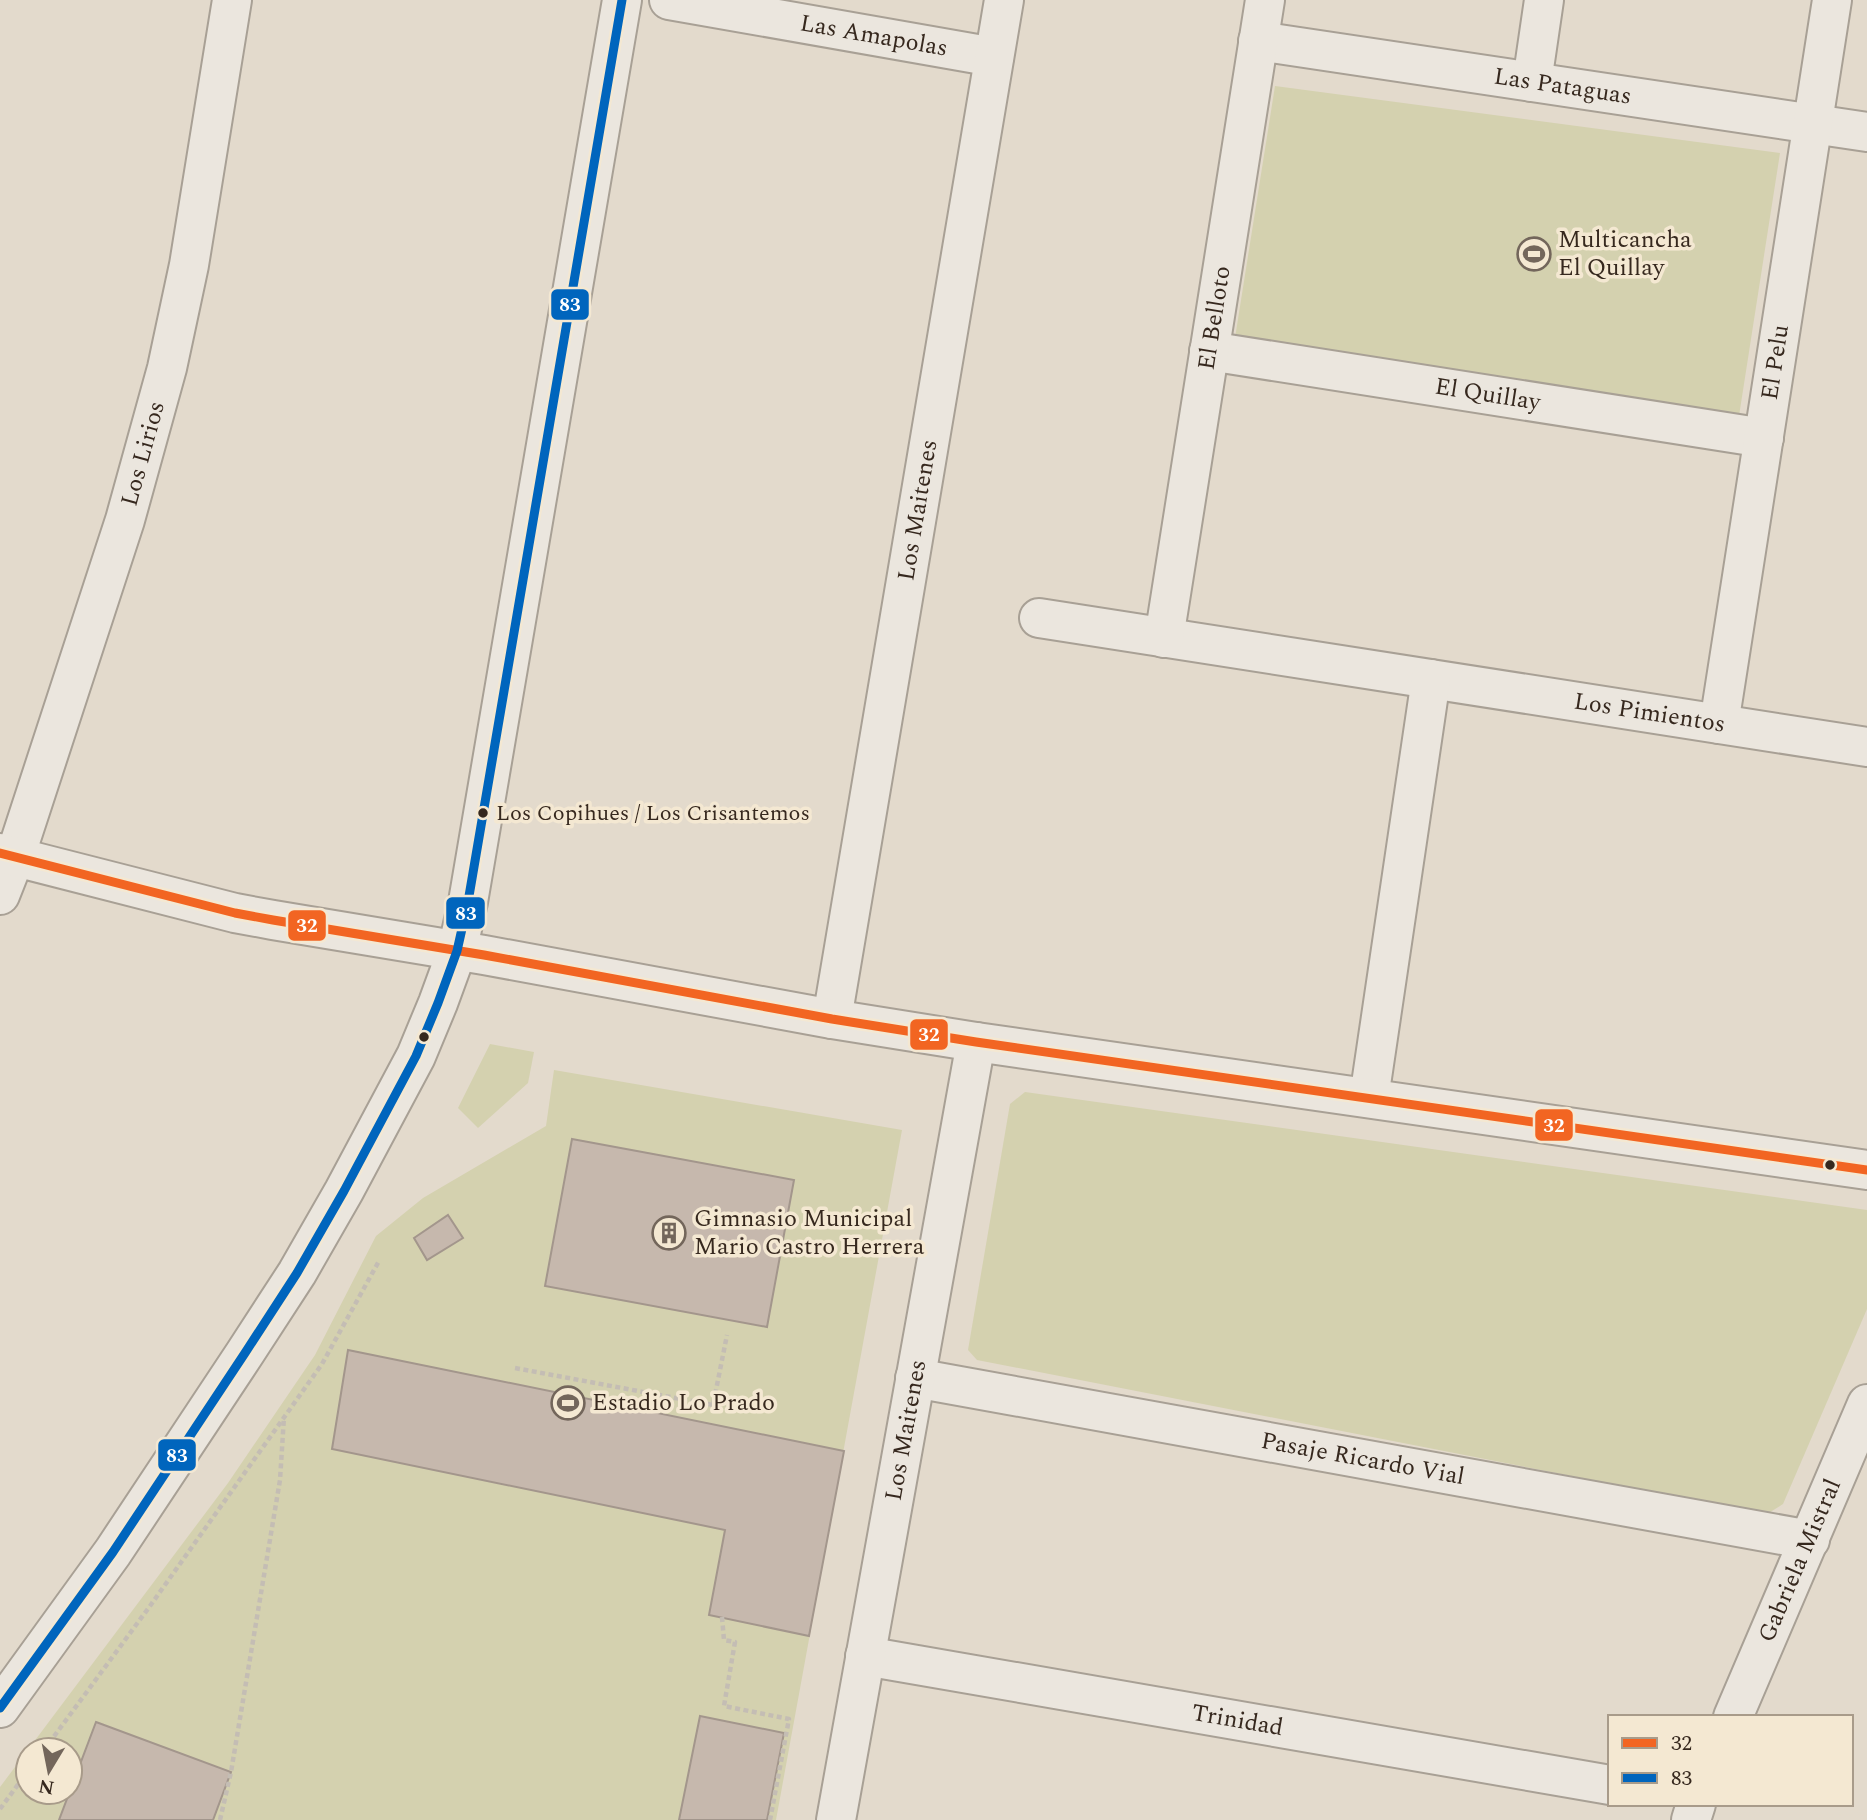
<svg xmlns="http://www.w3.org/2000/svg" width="1867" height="1820" font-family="Spectral,serif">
  <rect width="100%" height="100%" fill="#e3dacc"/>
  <!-- green -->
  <g fill="#d4d1af" fill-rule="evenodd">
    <path d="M 1275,86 L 1780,153 L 1739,416 L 1235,338 Z"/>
    <path d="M 490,1044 L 534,1052 L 528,1083 L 478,1128 L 458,1108 Z"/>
    <path d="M 554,1070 L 902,1130 L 776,1820 L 0,1820 L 0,1787 L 228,1483 L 315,1355 L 376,1236 L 423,1198 L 546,1126 ZM 28,1750 L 70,1750 L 70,1792 L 28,1792 Z"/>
    <path d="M 1025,1092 L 1867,1210 L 1867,1309 L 1783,1504 L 1767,1514 L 977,1360 L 968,1350 L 1010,1104 Z"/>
  </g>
  <!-- building -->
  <g fill="#c6b8ad" stroke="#a3968c" stroke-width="2">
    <path d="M 572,1139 L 794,1180 L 767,1327 L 545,1286 Z"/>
    <path d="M 448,1215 L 463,1238 L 427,1260 L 414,1238 Z"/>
    <path d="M 348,1350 L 844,1451 L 809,1636 L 709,1615 L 725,1530 L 332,1449 Z"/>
    <path d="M 700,1716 L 784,1733 L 767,1820 L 679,1820 Z"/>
    <path d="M 96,1722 L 231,1772 L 213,1820 L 59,1820 Z"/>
  </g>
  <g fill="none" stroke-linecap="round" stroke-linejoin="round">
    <defs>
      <g id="minor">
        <path id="s1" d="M 669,0 L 994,57"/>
        <path id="s2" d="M 1258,41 L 1867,132"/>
        <path d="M 1532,82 L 1544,0"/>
        <path id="s3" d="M 1209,351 L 1764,438"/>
        <path id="s4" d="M 1039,618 L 1867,747"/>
        <path id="s5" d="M 1164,638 L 1265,0"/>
        <path id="s6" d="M 1719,724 L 1832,0"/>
        <path id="s7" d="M 0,895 L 15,857 L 125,520 L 167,368 L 189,265 L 232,0"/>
        <path id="s8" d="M 832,1019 L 1004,0"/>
        <path d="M 1369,1098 L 1431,679"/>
        <path id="s9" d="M 915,1378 L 1810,1540"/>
        <path id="s10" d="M 865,1656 L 1610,1785"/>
        <path id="s11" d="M 836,1820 L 976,1042"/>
      </g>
      <g id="tertiary">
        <path d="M 0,853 L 235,913 L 273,920 L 484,955 L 832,1019 L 976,1042 L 1867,1170"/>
        <path d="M 0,1708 L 113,1552 L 245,1353 L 297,1273 L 344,1191 L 416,1056 L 438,1003 L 457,951 L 468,902 L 622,0"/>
        <path id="s12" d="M 1733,1717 L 1867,1404"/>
        <path d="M 1691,1820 L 1696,1804"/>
      </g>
    </defs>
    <!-- minor casing -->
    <use href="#minor" stroke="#a8a095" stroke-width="42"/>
    <!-- tertiary casing -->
    <use href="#tertiary" stroke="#a8a095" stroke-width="42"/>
    <!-- path -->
    <g stroke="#c4bdb4" stroke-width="4.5" stroke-dasharray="5 3.5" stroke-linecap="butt">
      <path d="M 515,1368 L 713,1405 L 727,1335"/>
      <path d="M 722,1617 L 724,1640 L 735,1642 L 724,1706 L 789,1719 L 770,1820"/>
      <path d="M 44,1750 L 150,1606 L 322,1364 L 379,1261"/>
      <path d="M 0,1809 L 28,1771"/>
      <path d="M 220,1820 L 231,1772 L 280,1480 L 284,1417"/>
    </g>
    <!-- minor -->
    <use href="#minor" stroke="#ebe6de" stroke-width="38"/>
    <!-- tertiary -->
    <use href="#tertiary" stroke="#ebe6de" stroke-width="38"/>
    <defs>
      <path id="bus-1" d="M 0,853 L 235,913 L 273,920 L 484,955 L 832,1019 L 976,1042 L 1867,1170"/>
      <path id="bus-2" d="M 0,1708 L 113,1552 L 245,1353 L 297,1273 L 344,1191 L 416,1056 L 438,1003 L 457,951 L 468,902 L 622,0"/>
    </defs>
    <!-- bus-1 casing -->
    <use href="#bus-1" stroke="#f4e8d2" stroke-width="14"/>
    <!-- bus-2 casing -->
    <use href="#bus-2" stroke="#f4e8d2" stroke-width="14"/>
    <!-- bus-1 -->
    <use href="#bus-1" stroke="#f26522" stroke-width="9"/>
    <!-- bus-2 -->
    <use href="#bus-2" stroke="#0065bd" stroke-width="9"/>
  </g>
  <!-- icons -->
  <defs>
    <symbol id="stadium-ring" viewBox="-11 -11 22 22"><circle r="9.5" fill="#f4e8d2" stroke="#73665b" stroke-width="1.5"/><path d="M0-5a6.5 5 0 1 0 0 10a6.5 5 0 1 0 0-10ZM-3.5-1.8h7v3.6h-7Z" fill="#73665b"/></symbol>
    <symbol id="building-ring" viewBox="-11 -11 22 22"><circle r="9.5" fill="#f4e8d2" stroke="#73665b" stroke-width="1.5"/><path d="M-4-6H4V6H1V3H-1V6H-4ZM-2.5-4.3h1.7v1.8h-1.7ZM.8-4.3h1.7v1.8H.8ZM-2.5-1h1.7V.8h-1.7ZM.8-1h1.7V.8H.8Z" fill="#73665b"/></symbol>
  </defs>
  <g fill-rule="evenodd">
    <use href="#stadium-ring" x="1515" y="235" width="38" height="38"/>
    <use href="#building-ring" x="650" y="1214" width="38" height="38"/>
    <use href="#stadium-ring" x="549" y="1384" width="38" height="38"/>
  </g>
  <!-- markers -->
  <g fill="#36281e" stroke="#f4e8d2" stroke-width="2.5">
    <circle cx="483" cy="813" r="6"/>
    <circle cx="424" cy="1037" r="6"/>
    <circle cx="1830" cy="1165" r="6"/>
  </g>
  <g text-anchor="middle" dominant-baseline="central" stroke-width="7" stroke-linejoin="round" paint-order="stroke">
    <!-- bus labels -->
    <g font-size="22" fill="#36281e" stroke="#f4e8d2" text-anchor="start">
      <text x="496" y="813">Los Copihues / Los Crisantemos</text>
    </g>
    <!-- street labels -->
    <g font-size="24" fill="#36281e" stroke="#f4e8d2">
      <text stroke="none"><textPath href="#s1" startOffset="208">Las Amapolas</textPath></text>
      <text stroke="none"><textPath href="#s2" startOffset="308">Las Pataguas</textPath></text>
      <text stroke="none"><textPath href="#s5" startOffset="324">El Belloto</textPath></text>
      <text stroke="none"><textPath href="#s6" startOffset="366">El Pelu</textPath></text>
      <text stroke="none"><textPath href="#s3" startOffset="282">El Quillay</textPath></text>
      <text stroke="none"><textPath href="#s7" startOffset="464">Los Lirios</textPath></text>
      <text stroke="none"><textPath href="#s8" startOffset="516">Los Maitenes</textPath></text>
      <text stroke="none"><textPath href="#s4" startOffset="618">Los Pimientos</textPath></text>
      <text stroke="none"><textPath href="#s11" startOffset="396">Los Maitenes</textPath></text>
      <text stroke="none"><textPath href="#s9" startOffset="455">Pasaje Ricardo Vial</textPath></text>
      <text stroke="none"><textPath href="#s12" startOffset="170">Gabriela Mistral</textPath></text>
      <text stroke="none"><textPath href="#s10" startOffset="378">Trinidad</textPath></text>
    </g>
    <!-- poi labels -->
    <g font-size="24" fill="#36281e" stroke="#f4e8d2" text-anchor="start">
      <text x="1558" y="240">Multicancha<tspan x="1558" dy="28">El Quillay</tspan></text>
      <text x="694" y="1219">Gimnasio Municipal<tspan x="694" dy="28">Mario Castro Herrera</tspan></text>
      <text x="592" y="1403">Estadio Lo Prado</text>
    </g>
  </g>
  <g stroke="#f4e8d2" stroke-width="2.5">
    <rect x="550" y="288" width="40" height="33" rx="7" fill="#0065bd"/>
    <rect x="445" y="896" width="41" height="34" rx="7" fill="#0065bd"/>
    <rect x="287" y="909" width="40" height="33" rx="7" fill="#f26522"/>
    <rect x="909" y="1018" width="40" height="33" rx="7" fill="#f26522"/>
    <rect x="1534" y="1108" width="40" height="34" rx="7" fill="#f26522"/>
    <rect x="157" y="1438" width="40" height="34" rx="7" fill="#0065bd"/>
  </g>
  <g font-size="19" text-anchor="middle" font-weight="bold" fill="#fff">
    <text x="570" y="311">83</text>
    <text x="466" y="920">83</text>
    <text x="307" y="932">32</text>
    <text x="929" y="1041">32</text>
    <text x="1554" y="1132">32</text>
    <text x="177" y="1462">83</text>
  </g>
  <!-- legend -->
  <rect x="1608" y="1715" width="245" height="91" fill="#f4e8d2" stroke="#a89b8a" stroke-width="2"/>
  <rect x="1622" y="1738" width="35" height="10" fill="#f26522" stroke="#a89b8a" stroke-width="2"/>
  <text x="1671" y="1750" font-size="21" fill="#36281e">32</text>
  <rect x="1622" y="1773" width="35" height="10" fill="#0065bd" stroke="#a89b8a" stroke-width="2"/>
  <text x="1671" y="1785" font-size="21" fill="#36281e">83</text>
  <!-- north arrow -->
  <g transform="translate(49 1771) rotate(190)"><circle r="33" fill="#f4e8d2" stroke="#a89b8a" stroke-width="2"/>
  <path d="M0-5L12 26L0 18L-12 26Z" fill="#73665b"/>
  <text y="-10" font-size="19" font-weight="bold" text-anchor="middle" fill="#36281e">N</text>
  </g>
</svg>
